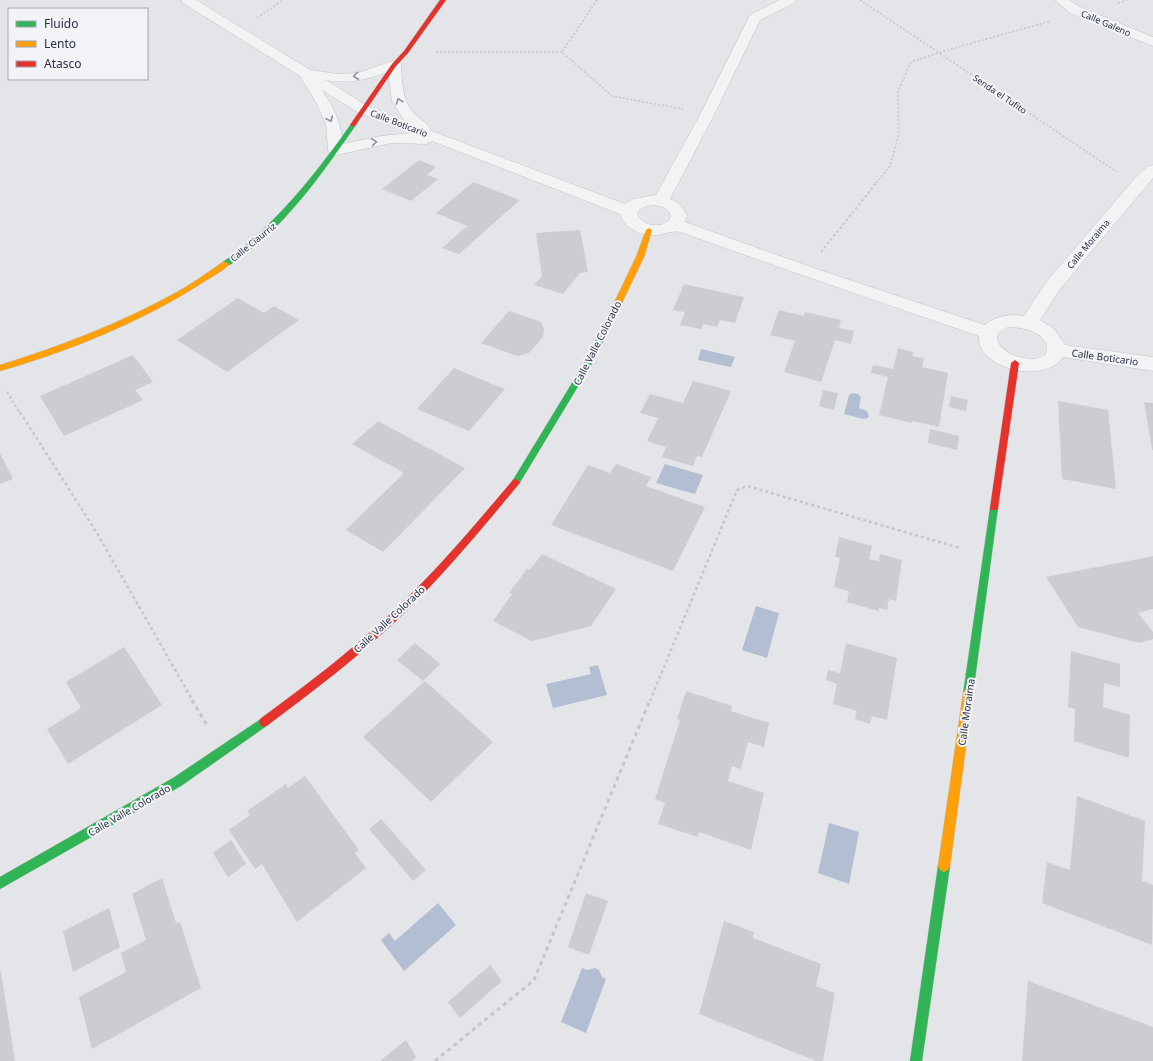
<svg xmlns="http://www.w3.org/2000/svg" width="1153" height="1061" font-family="'Noto Sans',sans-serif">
  <rect width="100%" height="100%" fill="#e4e5e8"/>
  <!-- water -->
  <g fill="#b4bed2">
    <path d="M 701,349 L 735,357 L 731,367 L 698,360 Z"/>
    <path d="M 853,393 L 858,394 L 861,397 L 859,408 L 867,411 L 869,416 L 868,418 L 863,419 L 844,414 L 849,395 Z"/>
    <path d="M 665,464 L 703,475 L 695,494 L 656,483 Z"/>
    <path d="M 756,606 L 779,613 L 767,658 L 742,650 Z"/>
    <path d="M 598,665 L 607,695 L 553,708 L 546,684 L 591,674 L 589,667 Z"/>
    <path d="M 829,823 L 859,832 L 849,884 L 818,873 Z"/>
    <path d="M 438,903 L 456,925 L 404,971 L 381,940 L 389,933 L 395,941 Z"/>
    <path d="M 582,968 L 587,970 L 595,968 L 599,970 L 602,977 L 606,979 L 586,1033 L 561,1022 Z"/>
  </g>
  <!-- building -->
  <g fill="#cccdd0">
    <path d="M 419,160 L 436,167 L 427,175 L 438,179 L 411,201 L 382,189 Z"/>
    <path d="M 473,182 L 520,200 L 459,254 L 442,248 L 467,226 L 436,213 Z"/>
    <path d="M 580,230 L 588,272 L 580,273 L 563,294 L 534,285 L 542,276 L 536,233 Z"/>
    <path d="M 684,284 L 744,297 L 735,323 L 720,320 L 717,327 L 703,324 L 701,329 L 680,325 L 685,312 L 673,310 Z"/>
    <path d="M 238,298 L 264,313 L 274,306 L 299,320 L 227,372 L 177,340 Z"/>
    <path d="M 779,310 L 804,316 L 805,312 L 841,320 L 839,328 L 854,331 L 851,344 L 835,340 L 821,382 L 784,372 L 795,341 L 770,335 Z"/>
    <path d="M 509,311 L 541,322 L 544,329 L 543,337 L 529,353 L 517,356 L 481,343 Z"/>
    <path d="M 898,348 L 913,352 L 912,356 L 924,358 L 922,367 L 948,373 L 939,427 L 913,421 L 912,423 L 879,415 L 888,377 L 871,373 L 873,365 L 893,369 Z"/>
    <path d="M 133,355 L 153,382 L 135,390 L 143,400 L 64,436 L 40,396 Z"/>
    <path d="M 454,368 L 505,389 L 469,431 L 417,409 Z"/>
    <path d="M 693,381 L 731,391 L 702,457 L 697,456 L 693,466 L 662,457 L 666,447 L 647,441 L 658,418 L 640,413 L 650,394 L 683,403 Z"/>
    <path d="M 823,390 L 838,393 L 834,410 L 819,406 Z"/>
    <path d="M 951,396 L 968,400 L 966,411 L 949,407 Z"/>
    <path d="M 1058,401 L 1108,410 L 1116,489 L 1062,479 Z"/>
    <path d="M 1144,402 L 1153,403 L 1153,450 L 1152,450 Z"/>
    <path d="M 378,421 L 465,468 L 383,552 L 346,530 L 404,473 L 352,444 Z"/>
    <path d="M 930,429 L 959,436 L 957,450 L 928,443 Z"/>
    <path d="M 0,453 L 13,479 L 0,484 Z"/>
    <path d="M 616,464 L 651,477 L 646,486 L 705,507 L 673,571 L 551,525 L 588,465 L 610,473 Z"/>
    <path d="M 839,537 L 872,546 L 869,559 L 879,561 L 880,554 L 902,560 L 896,601 L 889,599 L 887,610 L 879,608 L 879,611 L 847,602 L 849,591 L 834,587 L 840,558 L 835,557 Z"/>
    <path d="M 542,554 L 616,589 L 591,626 L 532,641 L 493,621 L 512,594 L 509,593 L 527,569 L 530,570 Z"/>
    <path d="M 1153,556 L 1153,609 L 1138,613 L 1153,632 L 1153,639 L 1139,643 L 1078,627 L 1046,577 Z"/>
    <path d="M 415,643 L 440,664 L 423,681 L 397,660 Z"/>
    <path d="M 846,643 L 897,658 L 887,720 L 872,716 L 870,724 L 855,719 L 857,711 L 833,704 L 837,684 L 826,680 L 828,670 L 840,673 Z"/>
    <path d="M 124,647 L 162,705 L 68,764 L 47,729 L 81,708 L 66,682 Z"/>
    <path d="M 1071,651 L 1120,664 L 1120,687 L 1104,683 L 1103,707 L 1130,715 L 1129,758 L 1074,741 L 1075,709 L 1068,707 Z"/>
    <path d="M 425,681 L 493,742 L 431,802 L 363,737 Z"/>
    <path d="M 686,691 L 732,706 L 731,711 L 769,723 L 764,747 L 748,742 L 741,769 L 732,766 L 728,781 L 764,793 L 751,850 L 699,832 L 698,837 L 658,824 L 665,803 L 655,799 L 680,720 L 677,719 Z"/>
    <path d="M 305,776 L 359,850 L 355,853 L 366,868 L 297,922 L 262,864 L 255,869 L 229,830 L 250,815 L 247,811 L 286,784 L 288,788 Z"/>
    <path d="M 1077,796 L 1145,821 L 1142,881 L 1153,885 L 1152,945 L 1042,903 L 1047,862 L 1070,870 Z"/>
    <path d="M 381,819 L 426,870 L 413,881 L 369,829 Z"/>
    <path d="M 231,840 L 246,864 L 228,877 L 213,853 Z"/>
    <path d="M 162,878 L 176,923 L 180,922 L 201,988 L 92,1049 L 79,997 L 126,972 L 121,953 L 146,940 L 132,894 Z"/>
    <path d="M 586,893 L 608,901 L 589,955 L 568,947 Z"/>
    <path d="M 109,908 L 120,947 L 73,972 L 63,931 Z"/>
    <path d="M 724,921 L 754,932 L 753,938 L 821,964 L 816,986 L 835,993 L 823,1061 L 816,1061 L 699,1014 Z"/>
    <path d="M 490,965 L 502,981 L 460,1018 L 448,1002 Z"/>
    <path d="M 0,972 L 1,972 L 15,1061 L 0,1061 Z"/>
    <path d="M 1028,981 L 1153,1027 L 1153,1061 L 1022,1061 Z"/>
    <path d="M 406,1040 L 416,1057 L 412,1061 L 380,1061 Z"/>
  </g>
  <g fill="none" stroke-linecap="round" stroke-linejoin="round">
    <defs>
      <g id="street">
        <path d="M 181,0 L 196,0 L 310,70 L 338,74 L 358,73 L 389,62 L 394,61 L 399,62 L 401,65 C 402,80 402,99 412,111 C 417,118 426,121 430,128 L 429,130 L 625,204 L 633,199 L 656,195 L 701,113 L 750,15 L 780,0 L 796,0 L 794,3 L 760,20 L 715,113 L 670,199 C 679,202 684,208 687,216 L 685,222 L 811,267 L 985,325 C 996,315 1011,314 1024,316 L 1047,281 L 1136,177 L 1147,167 L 1153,165 L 1153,178 L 1060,289 L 1040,320 L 1054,329 L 1065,345 L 1153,357 L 1153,371 L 1063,357 C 1046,385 976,369 979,336 C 880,302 781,268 683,233 C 674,229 666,234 656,235 C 641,236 625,229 620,214 L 432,141 L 426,144 L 392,143 L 336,155 L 331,153 L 328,150 L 326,124 L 317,104 L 300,76 L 183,3 ZM 388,72 L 392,101 L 404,120 L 369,107 L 326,80 C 350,84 365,80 388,72 ZM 322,90 L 359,113 L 411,133 L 381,136 L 343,144 C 340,120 335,110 322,90 ZM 653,205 L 663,207 L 669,212 L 671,216 C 666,231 641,226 637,214 C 639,207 647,206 653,205 ZM 1008,327 C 1023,327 1052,333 1046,354 C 1033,367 988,351 999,332 Z"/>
        <path d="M 1055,0 L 1069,0 L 1080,7 L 1153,37 L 1153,46 L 1070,13 Z"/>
      </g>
      <g id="fast">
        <path d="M 351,124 L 356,125 C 323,172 289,222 242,256 C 236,260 230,267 223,266 L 223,262 C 277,224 313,177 351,124 Z"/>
        <path d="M 603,331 L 607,334 L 594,360 L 519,484 L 513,484 L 512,482 L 513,480 L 586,360 L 599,334 Z"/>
        <path d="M 994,505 L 997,506 L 998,508 L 973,694 L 972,697 L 968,699 L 964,697 L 963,694 L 990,508 L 991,506 Z"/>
        <path d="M 264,717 L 268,719 L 269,722 L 268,725 L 181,786 L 0,889 L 0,877 L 173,778 Z"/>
        <path d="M 944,860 L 948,862 L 950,866 L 922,1061 L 910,1061 L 938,866 L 940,862 Z"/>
      </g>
      <g id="slow">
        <path d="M 649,228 L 652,230 L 644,257 L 607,334 L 603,337 L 600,336 L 599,334 L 636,257 L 646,230 Z"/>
        <path d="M 223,262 L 226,262 L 230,264 C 222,272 211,277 202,283 C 141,322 70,351 0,371 L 0,365 C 61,346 121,323 177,292 C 193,283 208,272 223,262 Z"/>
        <path d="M 968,689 L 972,691 L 973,694 L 950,866 L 948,870 L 944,872 L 940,870 L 938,866 L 963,694 L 964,691 Z"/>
      </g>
      <g id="jam">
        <path d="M 440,0 L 446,0 L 408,53 L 396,66 L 355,126 L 351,126 L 350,125 L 392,64 L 404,51 Z"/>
        <path d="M 1015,360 L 1019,363 L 998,508 L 997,510 L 991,510 L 990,508 L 1011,363 Z"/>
        <path d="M 516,479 L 520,482 L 519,484 C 480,531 441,578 397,620 C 357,658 312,692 268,725 L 264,727 L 260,725 L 259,722 L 260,719 C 305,686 350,652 390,614 C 435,573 474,526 513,480 Z"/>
      </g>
    </defs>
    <!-- street casing -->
    <use href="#street" stroke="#c2c3c6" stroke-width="1"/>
    <!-- fast casing -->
    <use href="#fast" stroke="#c2c3c6" stroke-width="1"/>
    <!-- slow casing -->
    <use href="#slow" stroke="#c2c3c6" stroke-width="1"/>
    <!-- jam casing -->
    <use href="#jam" stroke="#c2c3c6" stroke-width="1"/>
    <!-- path-far3 -->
    <g stroke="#c5c6cb" stroke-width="1.5" stroke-dasharray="2 2" stroke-linecap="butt">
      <path d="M 597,0 L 562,52 L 612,96 L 683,109"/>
      <path d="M 860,0 L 1117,172"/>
      <path d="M 1118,3 L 1127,0"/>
      <path d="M 257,18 L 283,0"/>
      <path d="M 436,52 L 562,52"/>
      <path d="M 876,183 L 890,166 L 899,133 L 898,91 L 911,62 L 944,51 L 1051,21"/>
    </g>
    <!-- path-far2 -->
    <g stroke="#c5c6cb" stroke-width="2" stroke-dasharray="2.5 2.5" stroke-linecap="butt">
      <path d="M 821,252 L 877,182"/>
      <path d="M 7,392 L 20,413"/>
    </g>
    <!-- path-far1 -->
    <g stroke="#c5c6cb" stroke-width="2.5" stroke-dasharray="3 3" stroke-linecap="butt">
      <path d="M 20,412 L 97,533 L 193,701"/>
      <path d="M 650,701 L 737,490 L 747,486 L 960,548"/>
    </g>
    <!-- path -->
    <g stroke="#c5c6cb" stroke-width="3" stroke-dasharray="4 4" stroke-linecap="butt">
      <path d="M 192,700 L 208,727"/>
      <path d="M 435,1061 L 534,980 L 650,700"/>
    </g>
    <!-- street -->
    <use href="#street" fill="#f2f3f5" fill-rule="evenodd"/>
    <!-- fast -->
    <use href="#fast" fill="#30b455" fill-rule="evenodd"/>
    <!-- slow -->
    <use href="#slow" fill="#ff9f0a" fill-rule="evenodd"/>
    <!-- jam -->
    <use href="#jam" fill="#e5322d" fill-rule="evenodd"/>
  </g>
  <!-- one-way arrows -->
  <defs><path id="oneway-chevron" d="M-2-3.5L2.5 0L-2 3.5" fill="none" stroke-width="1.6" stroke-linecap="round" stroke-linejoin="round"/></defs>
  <g stroke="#8e929b">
    <use href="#oneway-chevron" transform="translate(356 76) rotate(173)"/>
    <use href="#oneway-chevron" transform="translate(399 101) rotate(-109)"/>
    <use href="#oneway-chevron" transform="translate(330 119) rotate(65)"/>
    <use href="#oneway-chevron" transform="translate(374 142) rotate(-9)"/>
  </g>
  <g text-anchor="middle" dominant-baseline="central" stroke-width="4" stroke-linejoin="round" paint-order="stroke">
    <!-- far-street labels -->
    <g font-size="9" fill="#2b3041" stroke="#f1f3f7">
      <text transform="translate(1106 23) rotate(23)">Calle Galeno</text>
      <text transform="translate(1000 94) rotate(34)">Senda el Tufito</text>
      <text transform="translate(399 123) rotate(21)">Calle Boticario</text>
      <text transform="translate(253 242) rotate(-39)">Calle Ciaurriz</text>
      <text transform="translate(1088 244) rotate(-50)">Calle Moraima</text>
    </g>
    <!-- street labels -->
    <g font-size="10" fill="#2b3041" stroke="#f1f3f7">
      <text transform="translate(597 343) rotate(-63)">Calle Valle Colorado</text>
      <text transform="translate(1105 357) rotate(8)">Calle Boticario</text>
      <text transform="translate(389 619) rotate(-43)">Calle Valle Colorado</text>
      <text transform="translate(966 712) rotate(-82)">Calle Moraima</text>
      <text transform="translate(129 810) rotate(-30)">Calle Valle Colorado</text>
    </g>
  </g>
  <!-- legend -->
  <rect x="8" y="8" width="140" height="72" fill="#f1f3f7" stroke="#a2a5ae"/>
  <rect x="16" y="21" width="20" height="6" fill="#30b455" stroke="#a2a5ae"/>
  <text x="44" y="28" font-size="12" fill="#2b3041">Fluido</text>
  <rect x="16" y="41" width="20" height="6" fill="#ff9f0a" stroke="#a2a5ae"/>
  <text x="44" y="48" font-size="12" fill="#2b3041">Lento</text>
  <rect x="16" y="61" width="20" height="6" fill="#e5322d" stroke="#a2a5ae"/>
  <text x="44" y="68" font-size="12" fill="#2b3041">Atasco</text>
</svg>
